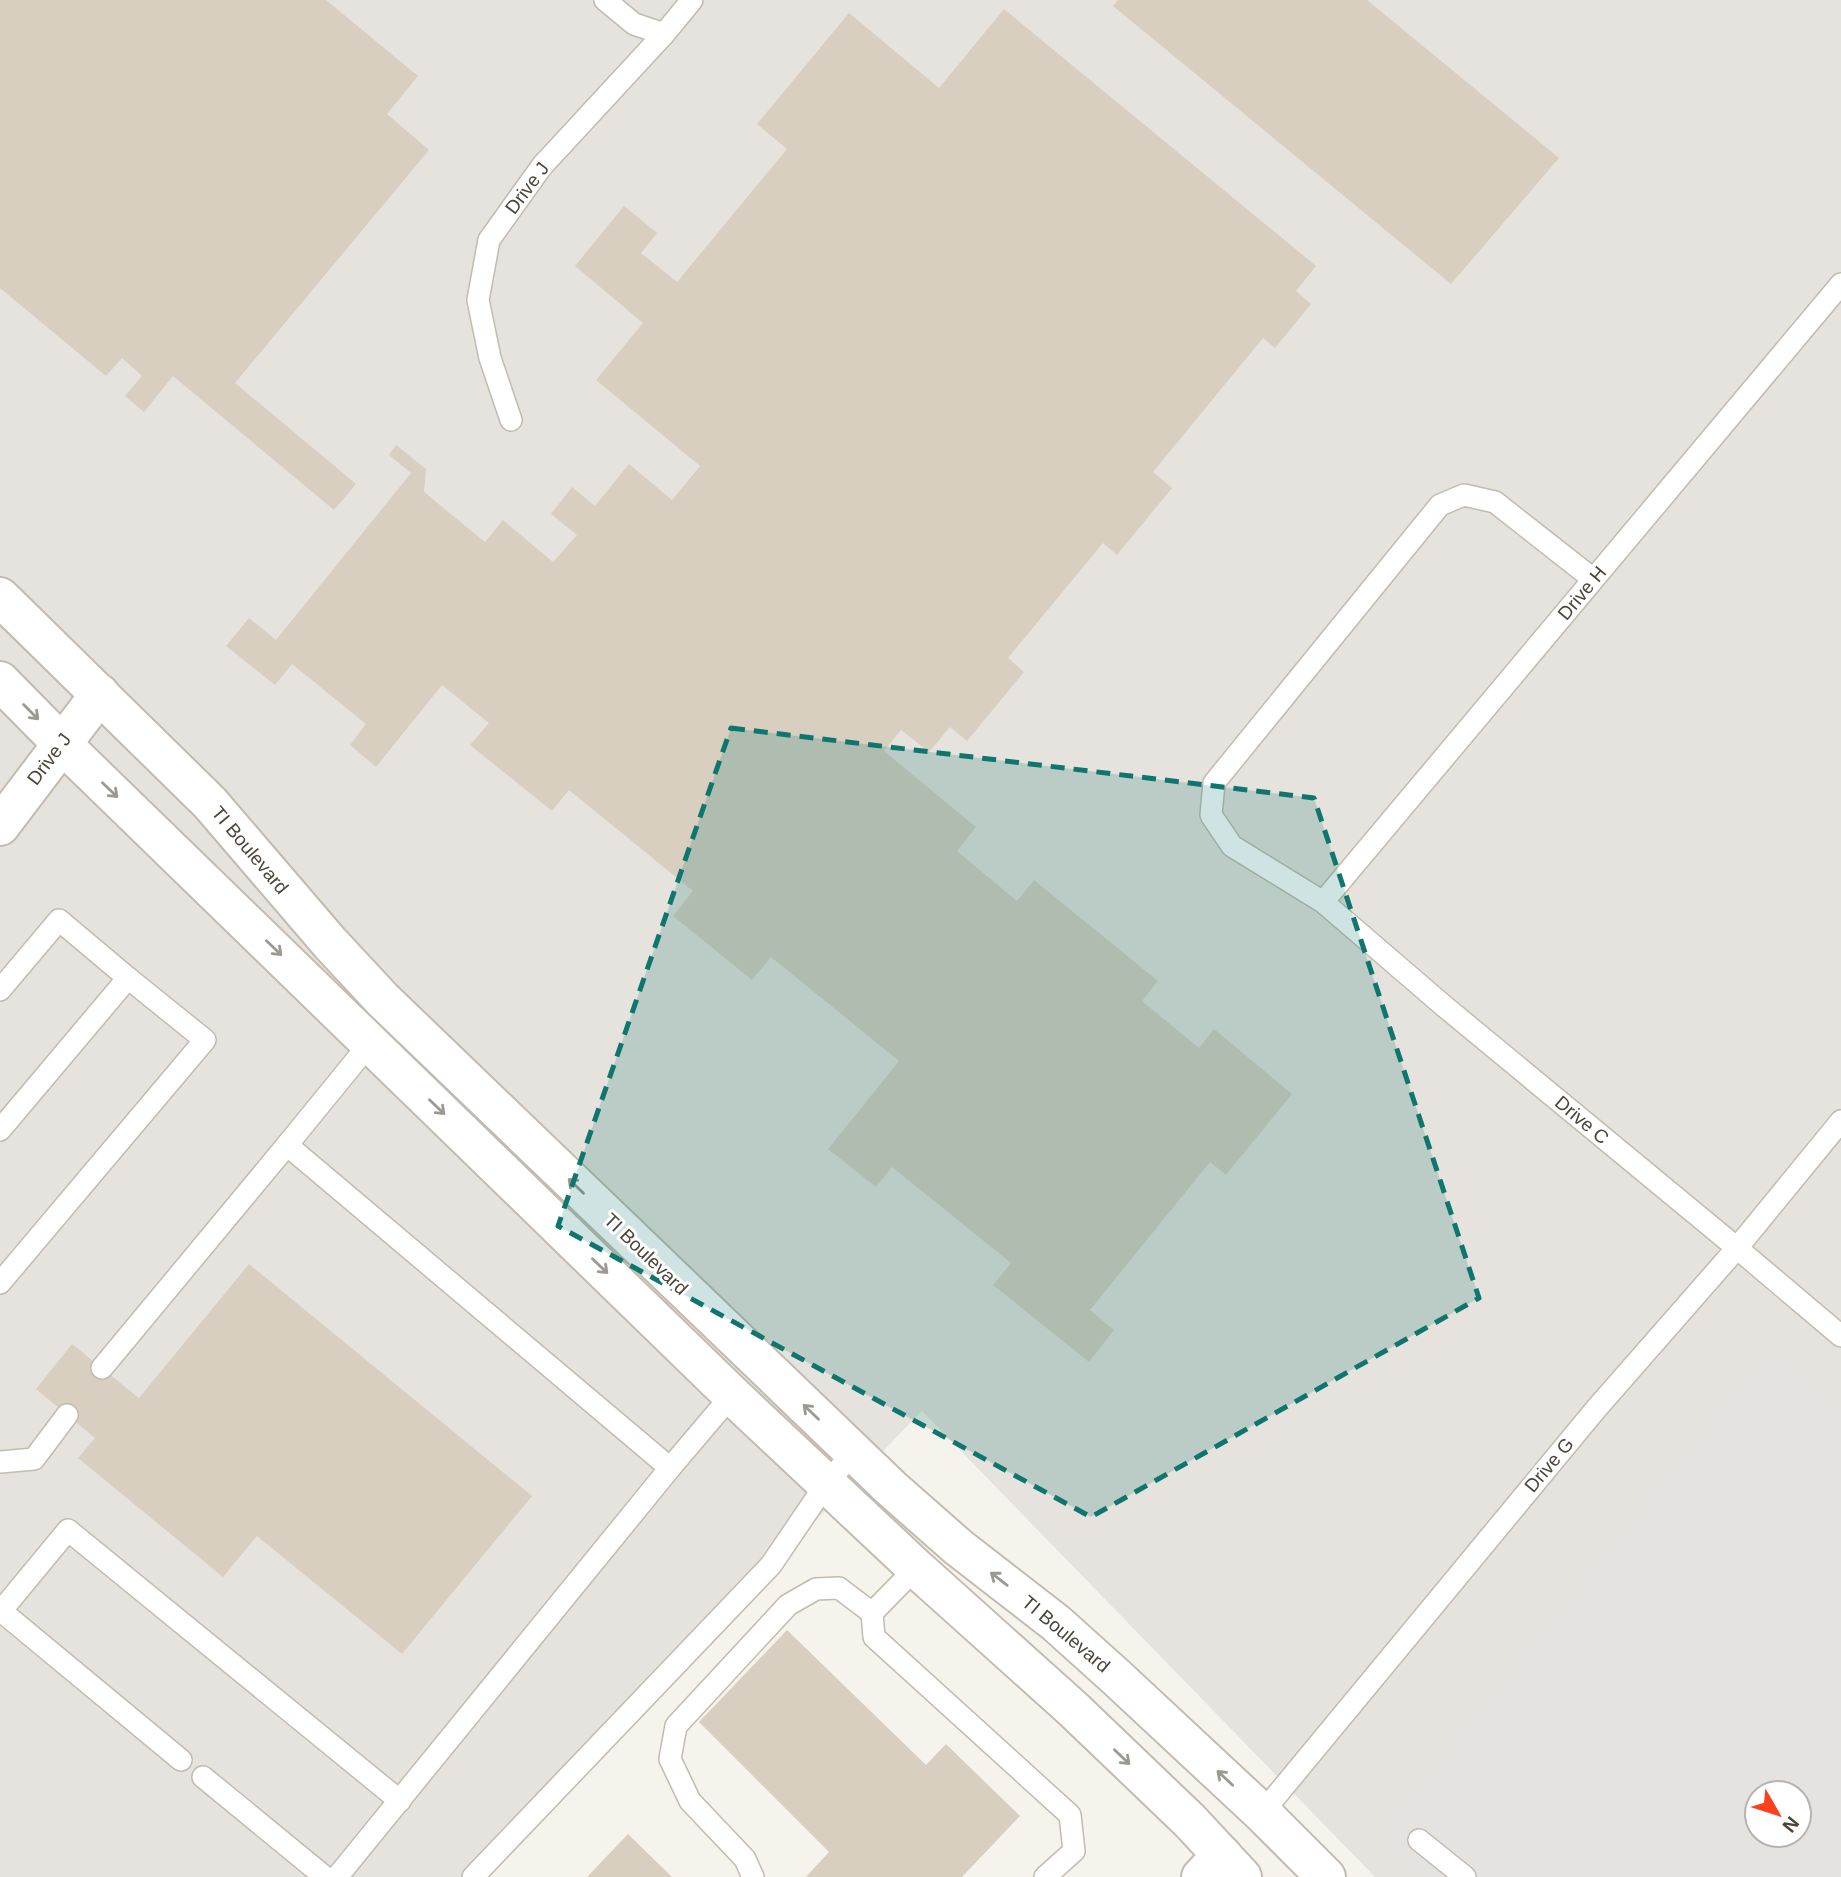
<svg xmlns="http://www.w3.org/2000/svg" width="1841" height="1877" font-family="Arial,sans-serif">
  <rect width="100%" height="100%" fill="#f6f3ec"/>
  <!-- industrial -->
  <path fill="#e6e2dd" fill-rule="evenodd" d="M 0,0 L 1841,0 L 1841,1877 L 1375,1877 L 922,1411 L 469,1877 L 0,1877 ZM 1757,1793 L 1799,1793 L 1799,1835 L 1757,1835 Z"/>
  <!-- parking -->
  <path fill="#e5e3e0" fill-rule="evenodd" d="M 1768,1347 L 1841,1408 L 1841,1877 L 1418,1877 L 1372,1840 ZM 1757,1793 L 1799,1793 L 1799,1835 L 1757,1835 Z"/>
  <!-- building -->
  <g fill="#d8cfc1">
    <path d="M 0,0 L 326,0 L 418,76 L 387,114 L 429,150 L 235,383 L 356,484 L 334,510 L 173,376 L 144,412 L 125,396 L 142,376 L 122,358 L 106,376 L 0,288 Z"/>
    <path d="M 1118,0 L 1367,0 L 1559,158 L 1451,284 L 1113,6 Z"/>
    <path d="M 1004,9 L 1316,266 L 1296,291 L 1311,304 L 1275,348 L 1263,338 L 1153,472 L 1172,488 L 1117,555 L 1103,543 L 1008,658 L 1024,672 L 967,741 L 950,727 L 929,752 L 901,730 L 884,751 L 976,827 L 957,851 L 1017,901 L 1034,880 L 1158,981 L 1142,1001 L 1199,1048 L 1214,1029 L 1292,1094 L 1226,1175 L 1210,1162 L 1090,1310 L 1114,1330 L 1089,1362 L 993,1285 L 1011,1263 L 892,1167 L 876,1187 L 828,1149 L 899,1061 L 771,957 L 752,980 L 673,916 L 693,891 L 569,790 L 552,811 L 470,745 L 489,723 L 442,685 L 376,767 L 350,745 L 366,724 L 292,664 L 275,685 L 226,646 L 249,618 L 276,640 L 411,473 L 389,455 L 396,445 L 426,469 L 424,492 L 485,542 L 503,520 L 553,562 L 577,535 L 551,514 L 572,487 L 595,506 L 629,464 L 672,500 L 700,466 L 596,380 L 643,323 L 575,266 L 624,206 L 657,233 L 641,253 L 677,282 L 787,149 L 757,124 L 849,13 L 939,88 Z"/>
    <path d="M 249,1264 L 532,1496 L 402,1654 L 257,1536 L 223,1577 L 78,1458 L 95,1438 L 36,1389 L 72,1344 L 139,1398 Z"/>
    <path d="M 787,1630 L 926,1765 L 946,1744 L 1020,1816 L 962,1877 L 806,1877 L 829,1852 L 699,1722 Z"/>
    <path d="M 628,1834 L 672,1877 L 587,1877 Z"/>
  </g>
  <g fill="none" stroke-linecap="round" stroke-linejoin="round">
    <defs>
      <g id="service">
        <path d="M 605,0 L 634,24 L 664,34"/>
        <path d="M 511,420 L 490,358 L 478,300 L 489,240 L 542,166 L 664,34 L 692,0"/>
        <path d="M 1593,579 L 1495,502 L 1464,495 L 1440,505 L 1214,783 L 1211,815 L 1232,846 L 1323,902 L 1444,1006 L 1737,1248 L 1841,1336"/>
        <path d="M 1323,902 L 1841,284"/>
        <path d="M 0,990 L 59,920 L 128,978"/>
        <path d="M 0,1130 L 128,978 L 205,1040 L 0,1283"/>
        <path d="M 102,1368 L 287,1145"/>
        <path d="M 0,1462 L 34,1459 L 67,1415"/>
        <path d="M 670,1468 L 732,1395"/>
        <path d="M 916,1568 L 872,1613 L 874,1637 L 1070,1815 L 1074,1851 L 1045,1877"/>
        <path d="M 0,1610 L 181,1760"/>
        <path d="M 1,1611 L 68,1530 L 400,1801"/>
        <path d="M 203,1777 L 325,1877"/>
        <path d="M 1262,1813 L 1596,1409 L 1737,1248 L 1841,1121"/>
        <path d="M 1419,1840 L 1465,1877"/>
        <path d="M 337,1877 L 670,1468 L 287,1145 L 371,1042"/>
        <path d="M 473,1877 L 771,1565 L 826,1484 L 853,1453"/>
        <path d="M 753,1877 L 745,1859 L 690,1801 L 670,1759 L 676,1726 L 788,1605 L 816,1589 L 839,1588 L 872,1613"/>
      </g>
      <g id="minor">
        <path d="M 0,826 L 100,694"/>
        <path d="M 1201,1877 L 1222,1855"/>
      </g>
      <g id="tertiary">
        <path d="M 0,597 L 210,803 L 330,943 L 383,1000 L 891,1488 L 958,1547 L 1056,1623 L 1115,1676 L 1262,1813 L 1326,1877"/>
        <path d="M 0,681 L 61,743 L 732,1395 L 916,1568 L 1073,1709 L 1190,1821 L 1242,1877"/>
      </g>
    </defs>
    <!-- service casing -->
    <use href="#service" stroke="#c2bbae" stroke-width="24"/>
    <!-- minor casing -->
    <use href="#minor" stroke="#c2bbae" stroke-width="42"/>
    <!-- tertiary casing -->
    <use href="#tertiary" stroke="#c2bbae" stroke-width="42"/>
    <!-- service -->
    <use href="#service" stroke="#fff" stroke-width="21"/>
    <!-- minor -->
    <use href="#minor" stroke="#fff" stroke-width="38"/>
    <!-- tertiary -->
    <use href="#tertiary" stroke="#fff" stroke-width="38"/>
  </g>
  <!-- one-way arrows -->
  <defs><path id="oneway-shaft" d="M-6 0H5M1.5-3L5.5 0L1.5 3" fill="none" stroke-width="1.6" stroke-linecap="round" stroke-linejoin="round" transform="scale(1.75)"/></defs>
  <g stroke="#9c9892">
    <use href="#oneway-shaft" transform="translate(31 712) rotate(45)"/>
    <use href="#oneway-shaft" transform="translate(110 790) rotate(44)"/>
    <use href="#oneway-shaft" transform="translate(274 948) rotate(44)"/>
    <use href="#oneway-shaft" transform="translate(437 1107) rotate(44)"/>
    <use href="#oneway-shaft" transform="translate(576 1186) rotate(-136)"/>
    <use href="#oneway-shaft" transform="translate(600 1266) rotate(44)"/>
    <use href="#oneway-shaft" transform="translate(811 1412) rotate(-136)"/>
    <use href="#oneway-shaft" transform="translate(999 1579) rotate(-142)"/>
    <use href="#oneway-shaft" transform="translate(1122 1757) rotate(44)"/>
    <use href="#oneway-shaft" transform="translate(1225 1778) rotate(-137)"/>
  </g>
  <!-- marked area -->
  <path fill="#0f766e" fill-opacity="0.2" stroke="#0f766e" stroke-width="5" stroke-dasharray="14 9" stroke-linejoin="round" d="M 731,728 L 1314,798 L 1479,1298 L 1091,1517 L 558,1226 Z"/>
  <g text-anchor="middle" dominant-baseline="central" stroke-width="6" stroke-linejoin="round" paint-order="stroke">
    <!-- street labels -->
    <g font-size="19" fill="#4b4439" stroke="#fff">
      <text transform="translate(527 188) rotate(-53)">Drive J</text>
      <text transform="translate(1582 593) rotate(-50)">Drive H</text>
      <text transform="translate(49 759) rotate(-53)">Drive J</text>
      <text transform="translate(250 850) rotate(50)">TI Boulevard</text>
      <text transform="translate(1582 1120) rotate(40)">Drive C</text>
      <text transform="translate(646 1254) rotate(44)">TI Boulevard</text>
      <text transform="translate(1549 1465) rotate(-50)">Drive G</text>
      <text transform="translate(1066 1634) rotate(40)">TI Boulevard</text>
    </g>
  </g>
  <!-- north arrow -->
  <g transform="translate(1778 1814) rotate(129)"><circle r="33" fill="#ffffff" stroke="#b7b4b0" stroke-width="2"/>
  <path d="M0-5L12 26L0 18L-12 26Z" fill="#fc3f1d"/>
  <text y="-10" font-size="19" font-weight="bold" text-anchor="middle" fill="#4b4439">N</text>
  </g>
</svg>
